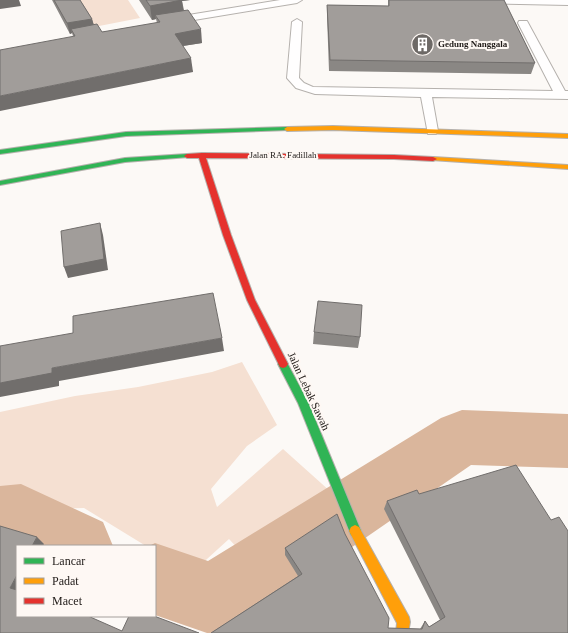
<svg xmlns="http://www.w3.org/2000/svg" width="568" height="633" font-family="Georgia,serif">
  <rect width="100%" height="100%" fill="#fcf9f6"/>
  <!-- green -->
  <g fill="#f5e0d2">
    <path d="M 79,0 L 128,0 L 140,18 L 94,27 Z"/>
    <path d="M 242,362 L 277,425 L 247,446 L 211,489 L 217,507 L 283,449 L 331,492 L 255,567 L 229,539 L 196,569 L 173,562 L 155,551 L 155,546 L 146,546 L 84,508 L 45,509 L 0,503 L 0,412 L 75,396 L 138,387 L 212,372 Z"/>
  </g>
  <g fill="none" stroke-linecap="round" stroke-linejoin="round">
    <!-- river -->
    <g fill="#dab69c" fill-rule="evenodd">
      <path d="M 462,410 L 568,414 L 568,468 L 471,465 L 239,625 L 219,633 L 207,633 L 155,615 L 155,546 L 149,546 L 155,543 L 208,561 L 441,418 Z"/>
      <path d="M 21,484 L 103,522 L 113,546 L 17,546 L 17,550 L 0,552 L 0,486 Z"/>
    </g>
    <defs>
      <g id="lane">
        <path d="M 280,0 L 302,0 L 297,3 L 170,24 L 165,21 L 170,18 Z"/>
        <path d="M 460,0 L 568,0 L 568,5 L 465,3 Z"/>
        <path d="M 297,19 L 302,22 L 299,78 L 304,83 L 313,87 L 553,91 L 518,23 L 519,21 L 527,21 L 565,91 L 568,91 L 568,99 L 432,97 L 438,131 L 436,134 L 428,134 L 421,97 L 315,94 L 296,88 L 287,78 L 292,22 Z"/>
      </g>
      <g id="fast">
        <path d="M 287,127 L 289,128 L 289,130 L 126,136 L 0,154 L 0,150 L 126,132 Z"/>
        <path d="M 187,154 L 190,156 L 189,157 L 125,162 L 0,185 L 0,181 L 125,158 Z"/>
        <path d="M 283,360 L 286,361 L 308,402 L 361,531 L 359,535 L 355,537 L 351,535 L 298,403 L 278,364 L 280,361 Z"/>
      </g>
      <g id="slow">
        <path d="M 333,126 L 568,134 L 568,138 L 333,130 L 287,131 L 284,129 L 287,127 Z"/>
        <path d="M 433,157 L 568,165 L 568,169 L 431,160 L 429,159 Z"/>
        <path d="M 355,525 L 359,527 L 409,617 L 410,622 L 408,633 L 396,633 L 397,623 L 349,531 L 351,527 Z"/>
      </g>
      <path id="jam" d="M 202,153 L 394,155 L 433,157 L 437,159 L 433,161 L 394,159 L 206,158 L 231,235 L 255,300 L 288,364 L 286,367 L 283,368 L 280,367 L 247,300 L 223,235 L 199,158 L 187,158 L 184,156 L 187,154 Z"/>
    </defs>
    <!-- lane casing -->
    <use href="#lane" stroke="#b5b1ad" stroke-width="2"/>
    <!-- fast casing -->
    <use href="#fast" stroke="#b5b1ad" stroke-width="2"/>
    <!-- slow casing -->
    <use href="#slow" stroke="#b5b1ad" stroke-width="2"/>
    <!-- jam casing -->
    <use href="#jam" stroke="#b5b1ad" stroke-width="2"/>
    <!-- lane -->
    <use href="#lane" fill="#fffefe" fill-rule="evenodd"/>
    <!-- fast -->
    <use href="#fast" fill="#30b455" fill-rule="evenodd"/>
    <!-- slow -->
    <use href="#slow" fill="#ff9f0a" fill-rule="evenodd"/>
    <!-- jam -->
    <use href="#jam" fill="#e5322d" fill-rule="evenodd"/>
  </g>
  <!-- wall -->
  <g fill="#8a8784">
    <path d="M 52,0 L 80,0 L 92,19 L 94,25 L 102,32 L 157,23 L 156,19 L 152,20 L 139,0 L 190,0 L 182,1 L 184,10 L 202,43 L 183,46 L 193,72 L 73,36 L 72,33 L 70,34 Z"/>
    <path d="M 388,0 L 504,0 L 535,63 L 531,74 L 329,71 L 327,16 L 327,5 L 388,6 Z"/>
    <path d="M 314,332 L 360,337 L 358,348 L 313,344 Z"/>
    <path d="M 419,494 L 551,520 L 568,633 L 211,633 L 298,576 L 285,555 L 285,548 L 345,534 L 388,628 L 420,629 L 425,621 L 429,627 L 440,620 L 384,509 L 387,501 Z"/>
  </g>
  <!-- shaded-wall -->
  <g fill="#716e6c">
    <path d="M 0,0 L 19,0 L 21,6 L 0,9 Z"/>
    <path d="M 176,0 L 190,0 L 182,1 L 184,15 L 155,15 L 156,19 L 152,20 L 150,6 Z"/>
    <path d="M 92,19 L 95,30 L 71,29 L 72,33 L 70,34 L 67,23 Z"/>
    <path d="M 201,29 L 202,43 L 176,47 L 175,34 Z"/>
    <path d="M 191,58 L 193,72 L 0,111 L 0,96 Z"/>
    <path d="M 100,223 L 103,235 L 108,270 L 68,278 L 64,267 Z"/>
    <path d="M 222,338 L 224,351 L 59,381 L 59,386 L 0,397 L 0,383 L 52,368 Z"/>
    <path d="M 37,537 L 44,544 L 43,546 L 32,546 Z"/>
    <path d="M 17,575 L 17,593 L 10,588 Z"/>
  </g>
  <!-- building -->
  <g fill="#a19d9a" stroke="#716e6c">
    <path d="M 54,0 L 80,0 L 92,19 L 67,23 Z"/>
    <path d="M 146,0 L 182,0 L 150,6 Z"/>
    <path d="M 389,0 L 504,0 L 535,63 L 330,60 L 327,5 L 389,6 Z"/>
    <path d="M 188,10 L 201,29 L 175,34 L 191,58 L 0,96 L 0,50 L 75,36 L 71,29 L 97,24 L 102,32 L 160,22 L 155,15 Z"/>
    <path d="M 100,223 L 104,259 L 64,267 L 61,231 Z"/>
    <path d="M 213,293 L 222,338 L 52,368 L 52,373 L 0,383 L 0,346 L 73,333 L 73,316 Z"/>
    <path d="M 318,301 L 362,305 L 360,337 L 314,332 Z"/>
    <path d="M 516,465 L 551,520 L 559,517 L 568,531 L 568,633 L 211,633 L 302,574 L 285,548 L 337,514 L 345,534 L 389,618 L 388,628 L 422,629 L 425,621 L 429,627 L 445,617 L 387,501 L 417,490 L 419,494 Z"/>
    <path d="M 0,526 L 37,537 L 32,546 L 17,546 L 17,575 L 10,588 L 17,590 L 17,616 L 88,616 L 122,631 L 129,616 L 154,616 L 199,633 L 0,633 Z"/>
  </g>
  <!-- icons -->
  <defs>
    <symbol id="building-disc" viewBox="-11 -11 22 22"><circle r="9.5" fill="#6d6966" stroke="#fef8f4"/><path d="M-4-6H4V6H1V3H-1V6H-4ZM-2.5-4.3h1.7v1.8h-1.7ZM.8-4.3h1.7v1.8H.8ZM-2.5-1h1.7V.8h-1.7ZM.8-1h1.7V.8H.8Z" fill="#fff"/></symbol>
  </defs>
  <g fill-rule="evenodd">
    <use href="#building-disc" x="410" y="32" width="25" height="25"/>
  </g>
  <g text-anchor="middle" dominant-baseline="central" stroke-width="4" stroke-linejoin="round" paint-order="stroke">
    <!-- far-poi labels -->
    <g font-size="9" font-weight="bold" fill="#201b18" stroke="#fef8f4" text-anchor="start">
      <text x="438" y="44">Gedung Nanggala</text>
    </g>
    <!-- far-street labels -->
    <g font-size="9" fill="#201b18" stroke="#fef8f4">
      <text x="283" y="155">Jalan RA. Fadillah</text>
    </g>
    <!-- street labels -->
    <g font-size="11" fill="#201b18" stroke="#fef8f4">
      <text transform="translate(309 391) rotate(65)">Jalan Lebak Sawah</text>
    </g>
  </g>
  <!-- legend -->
  <rect x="16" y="545" width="140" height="72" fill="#fef8f4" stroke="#a5a09c"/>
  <rect x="24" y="558" width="20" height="6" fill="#30b455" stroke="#a5a09c"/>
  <text x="52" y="565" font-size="12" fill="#201b18">Lancar</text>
  <rect x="24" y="578" width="20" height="6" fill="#ff9f0a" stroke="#a5a09c"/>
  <text x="52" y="585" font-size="12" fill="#201b18">Padat</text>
  <rect x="24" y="598" width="20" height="6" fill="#e5322d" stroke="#a5a09c"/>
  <text x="52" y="605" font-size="12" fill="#201b18">Macet</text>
</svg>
